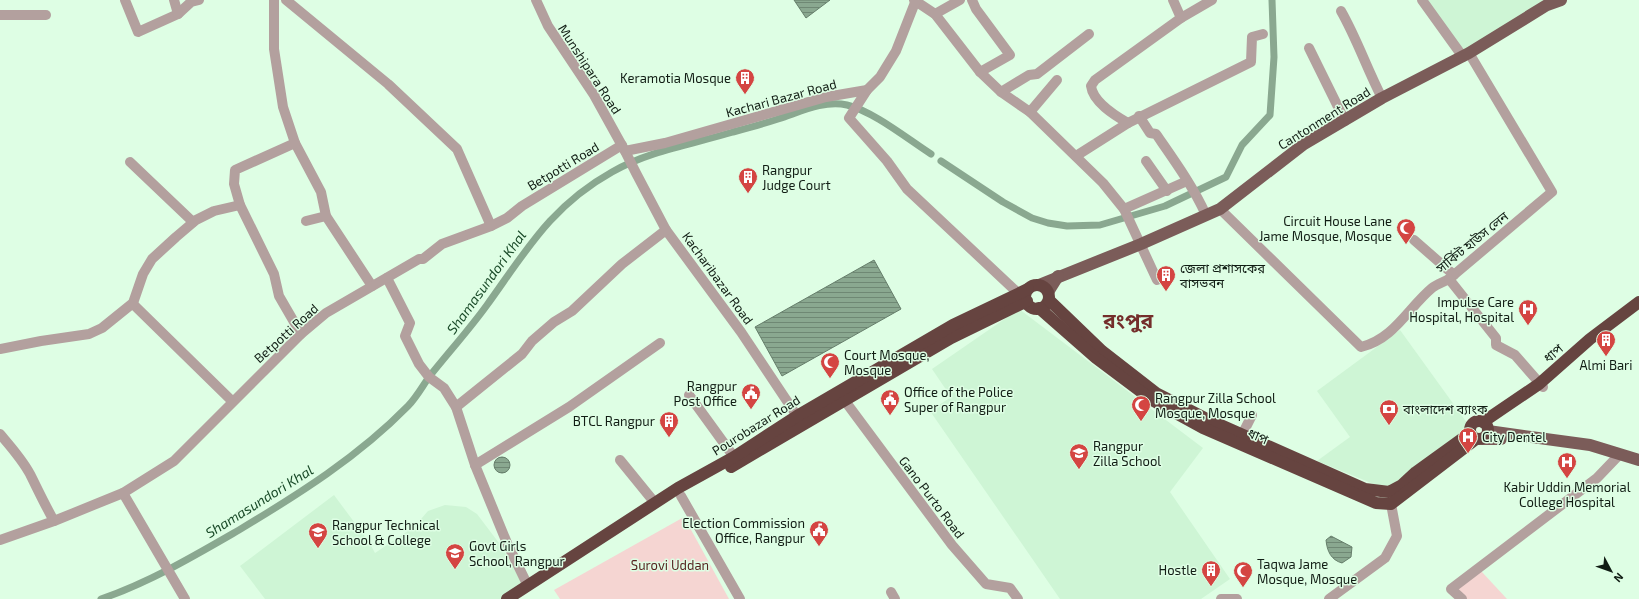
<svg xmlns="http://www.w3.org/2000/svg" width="1639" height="599" font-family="'Exo 2','Noto Sans Bengali',sans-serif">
  <defs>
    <pattern id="water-rules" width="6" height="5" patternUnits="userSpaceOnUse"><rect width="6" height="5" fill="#8aa890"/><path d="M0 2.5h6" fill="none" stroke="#6f8874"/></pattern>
  </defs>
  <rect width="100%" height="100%" fill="#defee4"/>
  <!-- built -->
  <g fill="#cef5d5">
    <path d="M 1423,0 L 1543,0 L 1545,4 L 1463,55 Z"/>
    <path d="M 1019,309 L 1203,448 L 1170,492 L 1230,579 L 1201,599 L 1060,599 L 930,411 L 951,397 L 932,369 Z"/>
    <path d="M 1400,330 L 1470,427 L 1386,489 L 1317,461 L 1350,437 L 1317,391 Z"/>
    <path d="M 334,495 L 369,542 L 375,553 L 414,527 L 428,511 L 445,505 L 466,507 L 477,514 L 502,547 L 522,584 L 503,599 L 265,599 L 240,566 Z"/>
  </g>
  <!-- park -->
  <g fill="#f5d5d2">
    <path d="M 684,517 L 729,599 L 560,599 L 554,590 Z"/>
    <path d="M 1481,571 L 1507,599 L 1465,599 L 1456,589 Z"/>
  </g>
  <!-- water -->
  <g fill="url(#water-rules)" stroke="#667e6b">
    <path d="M 794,0 L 830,0 L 806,18 Z"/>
    <path d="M 874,260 L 901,309 L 782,376 L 755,327 Z"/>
    <circle cx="502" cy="465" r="8"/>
    <path d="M 1331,536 L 1352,547 L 1351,557 L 1342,563 C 1331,560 1327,551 1326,540 Z"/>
  </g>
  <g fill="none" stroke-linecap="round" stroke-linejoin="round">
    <!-- canal -->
    <g stroke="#8aa890" stroke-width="7">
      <path d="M 941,161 L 1003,202 L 1032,218 L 1048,223 L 1067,226 L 1100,225 L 1165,206 L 1226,177 L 1242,145 L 1270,115 L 1274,57 L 1272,0"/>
      <path d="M 101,599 C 150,582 194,556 239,530 C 299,494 358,457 408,406 C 416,398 422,387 429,377 C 448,353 469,330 487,305 C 526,251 551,206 612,172 C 648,151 693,144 733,132 C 748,128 763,124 778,119 C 800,112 823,100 847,105 C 873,111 909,140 931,154"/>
    </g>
    <!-- minor -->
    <g stroke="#b3a09e" stroke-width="10">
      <path d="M 125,0 L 138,32 L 178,14 L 191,2 L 199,0"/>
      <path d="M 174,0 L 178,14"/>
      <path d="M 274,0 L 274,49 L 283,107 L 295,143 L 321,192 L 326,216 L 372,286"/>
      <path d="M 286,0 L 388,84 L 457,149 L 491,226"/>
      <path d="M 536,0 L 548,26 L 594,95 L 625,151 L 636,173 L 666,230 L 741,332 L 797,416"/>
      <path d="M 914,0 L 935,14 L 980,72 L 1001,92 L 1030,112 L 1103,183 L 1124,209 L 1157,280"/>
      <path d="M 972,0 L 976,9 L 1010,55 L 980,72"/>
      <path d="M 1173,0 L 1181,18"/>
      <path d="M 1422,0 L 1463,57"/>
      <path d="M 1341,11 C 1357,39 1367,69 1382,98"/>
      <path d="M 935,14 L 960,0"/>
      <path d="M 0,15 L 46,15"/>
      <path d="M 1309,48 L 1345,121"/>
      <path d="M 867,90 L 849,118 L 887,161 L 907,189 L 1019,294"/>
      <path d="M 1001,92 L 1029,75 L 1037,74 L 1089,34"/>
      <path d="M 1030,112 L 1057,80"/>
      <path d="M 1139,116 L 1150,133 L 1156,134 C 1174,160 1193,186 1206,215"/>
      <path d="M 1128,123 L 1251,62 L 1252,37 L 1263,34"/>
      <path d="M 295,143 L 235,170 L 234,184 L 240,205 L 274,274 L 279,296 L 301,334"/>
      <path d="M 625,151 L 665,143 L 826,97 L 867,90 L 880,77 L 896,51 L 916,0"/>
      <path d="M 1076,156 L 1128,123 C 1114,115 1093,102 1091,86 L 1095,80 L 1181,18 L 1212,0"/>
      <path d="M 1146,161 L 1167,191"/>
      <path d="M 130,162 L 193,222"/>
      <path d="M 1124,209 L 1187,181"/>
      <path d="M 1220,209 L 1361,347 C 1394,339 1408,308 1432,288 C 1437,284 1444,282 1449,279 L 1552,192 L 1469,53"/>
      <path d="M 306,221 L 326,216"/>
      <path d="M 1414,240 L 1454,275"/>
      <path d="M 387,278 L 410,323 L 405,336 L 419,364 L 429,377 L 444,388 L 456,407 L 475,465 L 507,543 L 527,584"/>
      <path d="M 1449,279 L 1496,338 L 1496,345 L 1515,355 L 1543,387"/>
      <path d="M 135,306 L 232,401"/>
      <path d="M 0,349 L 41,341 L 89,334 L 102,328 L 133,303 L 143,274 L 152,259 L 176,237 L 196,220 L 214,211 L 240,205"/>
      <path d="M 842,394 L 845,401 L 952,545 L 986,584 L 1010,588 L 1018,599"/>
      <path d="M 689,395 L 734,457"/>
      <path d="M 456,407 L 522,354 L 532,341 L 554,322 L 572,311 L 622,264 L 666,230"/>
      <path d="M 0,434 C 11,447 22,459 30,474 C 38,490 45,505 54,521"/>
      <path d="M 1239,441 L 1252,415"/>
      <path d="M 620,460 L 655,503"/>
      <path d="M 475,465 L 569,407 L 660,343"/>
      <path d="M 123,493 L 185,599"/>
      <path d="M 681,496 L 740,599"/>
      <path d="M 0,540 L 54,521 L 123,493 L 174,461 L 301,334 L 326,313 L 419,259 L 423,259 L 442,244 L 491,226 L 507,218 L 522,206 L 622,145"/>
      <path d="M 891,592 L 895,599"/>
      <path d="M 1221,599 L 1237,599"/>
      <path d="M 1329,599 L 1385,558 L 1397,536 L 1391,504"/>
      <path d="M 1462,599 L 1451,589 L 1597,478 L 1620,454"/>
    </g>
    <!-- major -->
    <g stroke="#7b5c59" stroke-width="12">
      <path d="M 1039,285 L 1141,244 L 1220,209 L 1304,144 L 1382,98 L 1469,53 L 1547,5 L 1561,0"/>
      <path d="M 1048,292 L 1058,276"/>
      <path d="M 1488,431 L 1590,445 L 1639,460"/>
      <path d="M 1482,439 L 1501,439"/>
    </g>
    <!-- highway -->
    <g stroke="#664440" stroke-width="12">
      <circle cx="1037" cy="297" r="12"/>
      <path d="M 1049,300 L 1102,351 L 1156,393 L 1207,419 L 1365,489 L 1389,492 L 1402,485 L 1416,472 L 1470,433"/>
      <path d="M 1039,308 L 1096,358 L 1152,400 L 1203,428 L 1376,503 L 1391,504 L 1476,439"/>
      <circle cx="1479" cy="430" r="9"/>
      <path d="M 1483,422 L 1539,384 L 1590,339 L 1639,302"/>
      <path d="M 731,467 L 951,338 L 1027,301"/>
      <path d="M 507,599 L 678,488 L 734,457 L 797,416 L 953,325 L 1028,289"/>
    </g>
  </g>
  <!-- icons -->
  <defs>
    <symbol id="building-pin" viewBox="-11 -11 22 30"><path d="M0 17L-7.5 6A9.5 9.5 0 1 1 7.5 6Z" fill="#d44542" stroke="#defee4"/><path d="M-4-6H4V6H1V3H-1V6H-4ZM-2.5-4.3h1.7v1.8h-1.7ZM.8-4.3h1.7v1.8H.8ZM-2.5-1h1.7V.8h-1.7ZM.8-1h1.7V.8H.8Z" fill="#fff"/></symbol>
    <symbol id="mosque-pin" viewBox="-11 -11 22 30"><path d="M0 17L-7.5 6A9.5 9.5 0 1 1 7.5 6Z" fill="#d44542" stroke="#defee4"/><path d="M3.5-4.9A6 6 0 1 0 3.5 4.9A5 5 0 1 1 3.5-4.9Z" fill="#fff"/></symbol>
    <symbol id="hospital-pin" viewBox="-11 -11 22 30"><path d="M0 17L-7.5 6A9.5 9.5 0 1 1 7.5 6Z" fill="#d44542" stroke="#defee4"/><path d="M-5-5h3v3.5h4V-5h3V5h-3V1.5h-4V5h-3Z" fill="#fff"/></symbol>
    <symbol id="civic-pin" viewBox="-11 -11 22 30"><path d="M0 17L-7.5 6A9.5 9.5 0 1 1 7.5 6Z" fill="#d44542" stroke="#defee4"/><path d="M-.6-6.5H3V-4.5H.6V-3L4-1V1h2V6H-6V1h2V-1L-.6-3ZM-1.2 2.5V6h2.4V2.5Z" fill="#fff"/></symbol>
    <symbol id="bank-pin" viewBox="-11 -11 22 30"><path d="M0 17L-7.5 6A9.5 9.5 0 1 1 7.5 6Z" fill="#d44542" stroke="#defee4"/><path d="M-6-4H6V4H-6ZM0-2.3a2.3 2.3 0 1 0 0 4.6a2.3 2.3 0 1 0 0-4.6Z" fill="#fff"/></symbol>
    <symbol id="school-pin" viewBox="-11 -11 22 30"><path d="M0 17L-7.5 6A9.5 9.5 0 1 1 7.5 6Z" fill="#d44542" stroke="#defee4"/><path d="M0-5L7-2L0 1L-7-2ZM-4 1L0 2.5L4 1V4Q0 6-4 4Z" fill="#fff"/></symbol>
  </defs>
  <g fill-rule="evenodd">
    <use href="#building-pin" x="734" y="67" width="22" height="30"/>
    <use href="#building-pin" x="737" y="166" width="22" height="30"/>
    <use href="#mosque-pin" x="1395" y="217" width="22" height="30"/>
    <use href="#building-pin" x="1155" y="264" width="22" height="30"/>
    <use href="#hospital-pin" x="1517" y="298" width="22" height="30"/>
    <use href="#building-pin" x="1595" y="329" width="22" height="30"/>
    <use href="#mosque-pin" x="819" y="351" width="22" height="30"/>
    <use href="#civic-pin" x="740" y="382" width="22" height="30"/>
    <use href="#civic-pin" x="879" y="388" width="22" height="30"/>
    <use href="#mosque-pin" x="1130" y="394" width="22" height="30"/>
    <use href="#bank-pin" x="1378" y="398" width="22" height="30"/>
    <use href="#building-pin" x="658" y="410" width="22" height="30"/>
    <use href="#hospital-pin" x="1457" y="426" width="22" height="30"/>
    <use href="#school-pin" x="1068" y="442" width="22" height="30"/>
    <use href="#hospital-pin" x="1556" y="451" width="22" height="30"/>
    <use href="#civic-pin" x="808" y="519" width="22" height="30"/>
    <use href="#school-pin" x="307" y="521" width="22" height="30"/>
    <use href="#school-pin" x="444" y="542" width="22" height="30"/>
    <use href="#building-pin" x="1200" y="559" width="22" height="30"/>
    <use href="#mosque-pin" x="1232" y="560" width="22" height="30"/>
  </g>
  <g text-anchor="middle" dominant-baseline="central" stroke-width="3" stroke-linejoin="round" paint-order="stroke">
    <!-- street labels -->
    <g font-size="13" fill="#111d14" stroke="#defee4">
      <text transform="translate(590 69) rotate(57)">Munshipara Road</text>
      <text transform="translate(781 98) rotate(-15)">Kachari Bazar Road</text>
      <text transform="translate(1324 118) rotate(-32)">Cantonment Road</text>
      <text transform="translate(563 166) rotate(-31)">Betpotti Road</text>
      <text transform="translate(1472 242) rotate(-39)">সার্কিট হাউস লেন</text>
      <text transform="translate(718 278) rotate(54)">Kacharibazar Road</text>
      <text transform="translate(286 333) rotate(-42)">Betpotti Road</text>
      <text transform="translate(1553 353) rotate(-41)">ধাপ</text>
      <text transform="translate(756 425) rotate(-32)">Pourobazar Road</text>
      <text transform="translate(1258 436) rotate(23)">ধাপ</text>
      <text transform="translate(932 497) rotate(53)">Gano Purto Road</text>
    </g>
    <!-- poi labels -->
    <g font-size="13" fill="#111d14" stroke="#defee4" text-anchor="start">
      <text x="731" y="78" text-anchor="end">Keramotia Mosque</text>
      <text x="762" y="170">Rangpur<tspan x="762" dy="15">Judge Court</tspan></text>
      <text x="1392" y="221" text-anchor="end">Circuit House Lane<tspan x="1392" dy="15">Jame Mosque, Mosque</tspan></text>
      <text x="1180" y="268">জেলা প্রশাসকের<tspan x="1180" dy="15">বাসভবন</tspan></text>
      <text x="1514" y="302" text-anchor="end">Impulse Care<tspan x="1514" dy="15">Hospital, Hospital</tspan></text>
      <text x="844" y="355">Court Mosque,<tspan x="844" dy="15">Mosque</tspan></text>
      <text x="1606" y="365" text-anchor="middle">Almi Bari</text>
      <text x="737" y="386" text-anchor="end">Rangpur<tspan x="737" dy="15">Post Office</tspan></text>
      <text x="904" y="392">Office of the Police<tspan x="904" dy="15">Super of Rangpur</tspan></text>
      <text x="1155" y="398">Rangpur Zilla School<tspan x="1155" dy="15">Mosque, Mosque</tspan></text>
      <text x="1403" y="409">বাংলাদেশ ব্যাংক</text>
      <text x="655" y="421" text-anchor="end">BTCL Rangpur</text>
      <text x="1482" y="437">City Dentel</text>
      <text x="1093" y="446">Rangpur<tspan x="1093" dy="15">Zilla School</tspan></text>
      <text x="1567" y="487" text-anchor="middle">Kabir Uddin Memorial<tspan x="1567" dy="15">College Hospital</tspan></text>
      <text x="805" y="523" text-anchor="end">Election Commission<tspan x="805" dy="15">Office, Rangpur</tspan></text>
      <text x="332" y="525">Rangpur Technical<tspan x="332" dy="15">School &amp; College</tspan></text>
      <text x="469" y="546">Govt Girls<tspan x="469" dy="15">School, Rangpur</tspan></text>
      <text x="1257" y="564">Taqwa Jame<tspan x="1257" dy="15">Mosque, Mosque</tspan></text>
      <text x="1197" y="570" text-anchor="end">Hostle</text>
    </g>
    <!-- park labels -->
    <g font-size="13" fill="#572320" stroke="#defee4">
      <text x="670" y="565">Surovi Uddan</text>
    </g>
    <!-- water labels -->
    <g font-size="14" font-style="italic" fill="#1a4b29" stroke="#defee4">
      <text transform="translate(486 282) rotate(-54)">Shamasundori Khal</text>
      <text transform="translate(259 501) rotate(-32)">Shamasundori Khal</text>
    </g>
    <!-- town labels -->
    <g font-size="21" font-weight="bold" fill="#742e2b" stroke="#defee4">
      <text x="1128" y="319">রংপুর</text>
    </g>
  </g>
  <!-- north arrow -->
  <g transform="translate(1611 571) rotate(131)" stroke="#defee4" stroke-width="3" paint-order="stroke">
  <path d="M0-3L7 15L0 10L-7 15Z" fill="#111d14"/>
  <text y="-6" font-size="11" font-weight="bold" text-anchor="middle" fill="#111d14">N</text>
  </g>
</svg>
